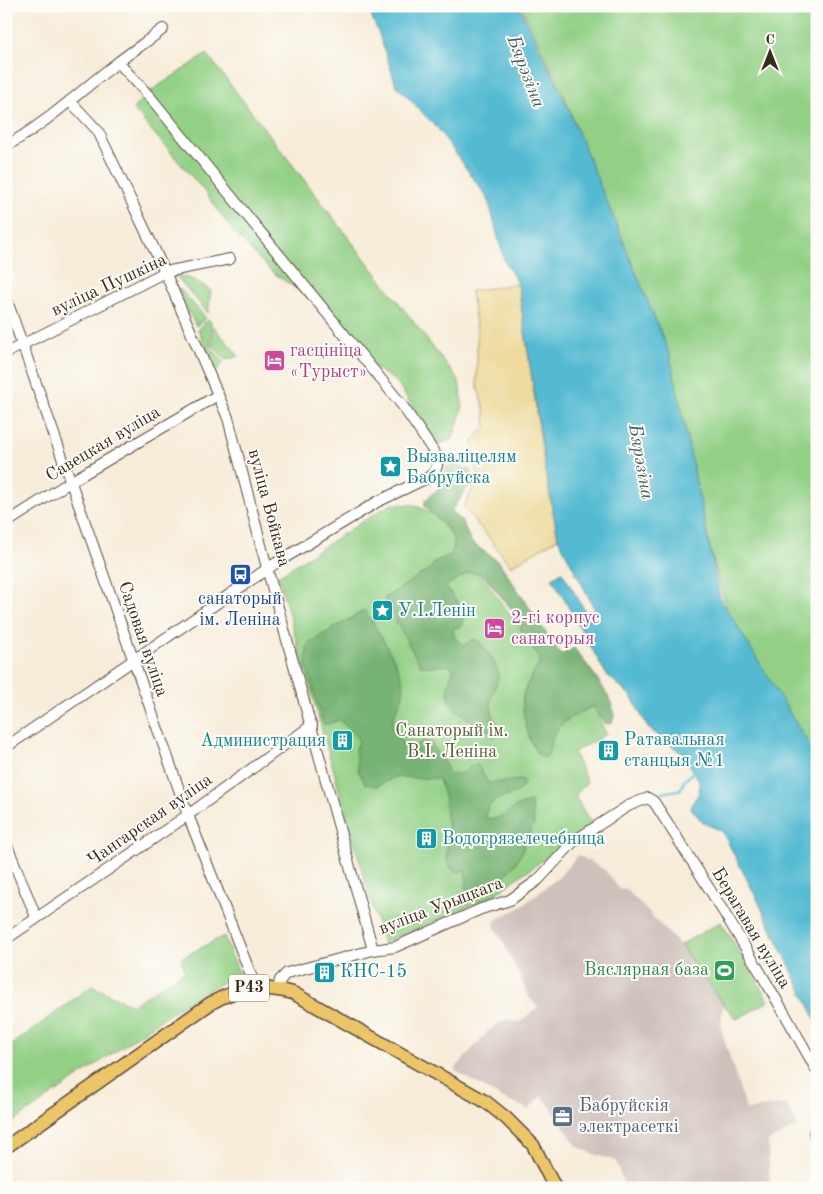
<svg xmlns="http://www.w3.org/2000/svg" width="823" height="1194" font-family="'Old Standard TT',serif">
  <rect width="100%" height="100%" fill="#fdfcf7"/>
  <filter id="ink" filterUnits="userSpaceOnUse"><feTurbulence type="fractalNoise" baseFrequency=".02" numOctaves="2"/><feDisplacementMap in="SourceGraphic" scale="10" xChannelSelector="R" yChannelSelector="G"/><feConvolveMatrix kernelMatrix="1 2 1 2 8 2 1 2 1" color-interpolation-filters="sRGB"/></filter>
  <filter id="wash" filterUnits="userSpaceOnUse"><feTurbulence type="fractalNoise" baseFrequency=".0096" numOctaves="4" result="noise"/><feDisplacementMap in="SourceGraphic" scale="20" xChannelSelector="R" yChannelSelector="G"/><feGaussianBlur stdDeviation="1.12" result="paint"/><feColorMatrix in="noise" values="0 0 0 0 0 0 0 0 0 0 0 0 0 0 0 0 0 1.4 0 .05"/><feComposite in="paint" operator="in"/></filter>
  <g filter="url(#wash)">
    <rect width="100%" height="100%" fill="#f7ecd9"/>
    <!-- industrial -->
    <path fill="#cfc0bb" d="M 578,855 L 605,870 L 620,890 L 625,888 L 680,945 L 723,1004 L 721,1028 L 746,1110 L 786,1104 L 798,1126 L 768,1141 L 770,1188 L 625,1188 L 616,1161 L 596,1155 L 577,1146 L 550,1106 L 542,1096 L 529,1109 L 505,1100 L 454,1070 L 490,1029 L 506,1019 L 520,1022 L 538,1007 L 529,997 L 502,939 L 494,926 L 495,920 L 519,908 L 559,877 Z"/>
    <!-- green -->
    <g fill="#93d086" stroke="#677d52">
      <path d="M 521,6 L 817,6 L 817,767 L 728,616 L 650,321 L 564,96 Z"/>
      <path d="M 207,54 L 459,381 L 463,407 L 452,440 L 436,444 L 397,382 L 372,366 L 320,306 L 271,271 L 235,234 L 206,193 L 133,109 L 146,94 Z"/>
      <path d="M 176,276 C 190,277 200,282 211,291 L 208,313 Z"/>
      <path d="M 177,289 L 181,290 L 206,318 L 196,326 Z"/>
      <path d="M 208,320 L 211,322 L 210,346 L 223,362 L 216,372 L 198,329 Z"/>
      <path d="M 213,326 L 239,356 L 226,360 L 212,345 Z"/>
      <path d="M 392,504 L 414,505 L 433,514 L 449,532 L 555,676 L 594,707 L 606,734 L 574,752 L 587,782 L 575,796 L 592,825 L 492,896 L 383,943 L 278,576 L 376,513 Z"/>
      <path d="M 721,922 L 769,1001 L 737,1019 L 723,1004 L 680,945 Z"/>
      <path d="M 224,936 L 239,973 L 185,1003 L 6,1127 L 6,1049 L 92,986 L 132,1005 L 185,971 L 181,958 Z"/>
    </g>
    <!-- forest -->
    <g fill="#76b273" stroke="#586e48">
      <path d="M 458,465 L 470,470 L 472,473 C 469,486 461,499 452,509 L 453,513 L 462,521 L 471,542 L 499,562 L 561,655 L 574,648 C 584,661 615,699 614,715 C 614,718 613,720 612,723 L 608,724 L 604,723 L 596,708 L 592,707 C 565,720 554,724 548,756 L 545,758 C 542,757 540,756 538,754 C 528,743 519,705 524,691 C 529,680 536,671 540,659 L 522,632 L 518,617 L 482,574 L 470,572 L 445,586 C 454,598 468,611 461,626 L 453,629 L 454,636 L 463,646 L 474,639 L 478,640 C 485,649 499,664 498,677 C 497,686 491,693 491,703 C 491,712 495,721 498,730 L 497,734 L 494,737 C 480,723 461,717 449,703 L 448,687 L 453,670 L 451,666 C 441,665 431,668 420,665 L 385,601 L 386,597 L 431,568 L 435,561 L 451,555 C 452,551 454,546 454,543 C 453,531 434,515 425,507 L 425,500 C 439,487 446,487 446,467 Z"/>
      <path d="M 365,610 C 377,631 398,661 403,683 C 408,704 382,716 398,738 C 403,744 405,747 413,748 L 423,741 L 431,743 C 434,751 441,756 445,764 C 448,769 448,772 451,775 C 455,774 460,774 464,772 C 470,768 470,764 478,765 L 488,783 L 522,780 L 524,784 C 512,804 494,790 485,814 L 487,818 C 499,822 508,811 518,806 C 522,804 527,803 531,802 L 534,824 L 524,843 L 523,851 L 514,866 L 502,878 L 486,890 L 468,891 L 465,888 L 467,880 L 464,869 L 461,872 L 453,870 L 448,864 L 446,853 L 449,835 L 446,816 L 445,800 L 439,779 L 395,777 L 377,786 L 365,784 L 358,770 L 355,749 L 359,742 L 354,733 L 339,720 L 328,724 L 324,724 L 322,720 L 306,664 L 307,647 L 312,641 Z"/>
    </g>
    <!-- sand -->
    <path fill="#eeda9e" stroke="#94825e" d="M 518,284 L 546,475 L 558,538 L 511,566 L 464,507 L 479,475 L 472,460 L 473,441 L 486,427 L 485,414 L 477,384 L 477,332 L 471,291 Z"/>
    <!-- water -->
    <path fill="#53bad2" stroke="#477278" d="M 367,6 L 519,6 L 567,105 L 670,355 L 721,602 L 732,617 L 817,758 L 817,1022 L 757,899 L 722,831 L 703,823 L 690,807 L 699,793 L 699,781 L 684,755 L 648,728 L 631,696 L 606,674 L 552,578 L 562,572 L 586,612 L 595,610 L 558,538 L 546,475 L 518,284 L 504,260 L 488,199 L 439,130 L 396,85 L 379,34 Z"/>
    <g fill="none" stroke-linecap="round" stroke-linejoin="round">
      <!-- stream -->
      <path stroke="#53bad2" stroke-width="2.5" d="M 655,796 C 664,791 672,792 681,789 L 684,781 L 694,771"/>
    </g>
  </g>
  <g filter="url(#ink)">
    <g fill="none" stroke-linecap="round" stroke-linejoin="round">
      <defs>
        <g id="minor">
          <path d="M 70,101 L 98,131 L 165,272 L 228,418 L 267,568 L 373,950"/>
          <path d="M 6,146 C 47,123 80,91 117,63 C 132,51 148,41 163,29"/>
          <path d="M 6,298 L 188,815 L 256,988"/>
          <path d="M 6,353 L 165,272 L 230,259"/>
          <path d="M 6,523 L 70,482 L 218,395"/>
          <path d="M 6,747 L 276,563 L 377,502 L 431,476 C 437,469 439,464 436,455 L 402,405 L 150,97 L 118,62"/>
          <path d="M 6,843 L 36,917"/>
          <path d="M 6,939 L 188,815 L 312,725"/>
          <path d="M 278,989 L 280,980 L 287,973 L 373,950 L 395,947 L 481,909 L 510,900 L 538,880 L 574,841 L 628,806 L 648,798 L 654,802 C 711,890 767,980 817,1071"/>
          <path d="M 817,1129 L 814,1132 L 817,1148"/>
        </g>
        <path id="major" d="M 6,1147 L 211,1003 C 242,986 259,985 293,993 L 486,1102 L 506,1118 L 533,1145 L 555,1188"/>
      </defs>
      <!-- minor casing -->
      <use href="#minor" stroke="#57473a" stroke-width="12"/>
      <!-- major casing -->
      <use href="#major" stroke="#57473a" stroke-width="15"/>
      <!-- minor -->
      <use href="#minor" stroke="#fff" stroke-width="10"/>
      <!-- major -->
      <use href="#major" stroke="#edc569" stroke-width="12"/>
    </g>
  </g>
  <!-- icons -->
  <defs>
    <symbol id="hotel-square" viewBox="-11 -11 22 22"><rect x="-9" y="-9" width="18" height="18" rx="4" fill="#d1479c" stroke="#fdfcf7"/><path d="M-6-4.5h1.5V1H6V5H4.5V3h-9V5H-6ZM-4 0a1.8 1.8 0 1 1 3.6 0ZM.5 0V-2.5h3Q6-2.5 6 0Z" fill="#fff"/></symbol>
    <symbol id="sight-square" viewBox="-11 -11 22 22"><rect x="-9" y="-9" width="18" height="18" rx="4" fill="#0f9aa8" stroke="#fdfcf7"/><path d="M0-6L1.8-2.2L6-1.7L2.9 1.2L3.7 5.4L0 3.3L-3.7 5.4L-2.9 1.2L-6-1.7L-1.8-2.2Z" fill="#fff"/></symbol>
    <symbol id="bus-square" viewBox="-11 -11 22 22"><rect x="-9" y="-9" width="18" height="18" rx="4" fill="#1a4fb4" stroke="#fdfcf7"/><path d="M-5-6H5V4H4V6H2V4H-2V6H-4V4H-5ZM-3.5-4V0h7V-4ZM-3.5 1.2v1.5H-2V1.2ZM2 1.2v1.5H3.5V1.2Z" fill="#fff"/></symbol>
    <symbol id="building-square" viewBox="-11 -11 22 22"><rect x="-9" y="-9" width="18" height="18" rx="4" fill="#0f9aa8" stroke="#fdfcf7"/><path d="M-4-6H4V6H1V3H-1V6H-4ZM-2.5-4.3h1.7v1.8h-1.7ZM.8-4.3h1.7v1.8H.8ZM-2.5-1h1.7V.8h-1.7ZM.8-1h1.7V.8H.8Z" fill="#fff"/></symbol>
    <symbol id="stadium-square" viewBox="-11 -11 22 22"><rect x="-9" y="-9" width="18" height="18" rx="4" fill="#2e9e5b" stroke="#fdfcf7"/><path d="M0-5a6.5 5 0 1 0 0 10a6.5 5 0 1 0 0-10ZM-3.5-1.8h7v3.6h-7Z" fill="#fff"/></symbol>
    <symbol id="office-square" viewBox="-11 -11 22 22"><rect x="-9" y="-9" width="18" height="18" rx="4" fill="#5c6f8a" stroke="#fdfcf7"/><path d="M-6-3h4V-5.5h4V-3h4V5H-6ZM-1-4.5V-3h2v-1.5ZM-6 0V1H6V0Z" fill="#fff"/></symbol>
  </defs>
  <g fill-rule="evenodd">
    <use href="#hotel-square" x="262" y="348" width="25" height="25"/>
    <use href="#sight-square" x="378" y="454" width="25" height="25"/>
    <use href="#bus-square" x="228" y="562" width="25" height="25"/>
    <use href="#sight-square" x="370" y="598" width="25" height="25"/>
    <use href="#hotel-square" x="482" y="616" width="25" height="25"/>
    <use href="#building-square" x="330" y="728" width="25" height="25"/>
    <use href="#building-square" x="596" y="738" width="25" height="25"/>
    <use href="#building-square" x="414" y="826" width="25" height="25"/>
    <use href="#stadium-square" x="712" y="958" width="25" height="25"/>
    <use href="#building-square" x="312" y="960" width="25" height="25"/>
    <use href="#office-square" x="550" y="1104" width="25" height="25"/>
  </g>
  <g text-anchor="middle" dominant-baseline="central" stroke-width="4" stroke-linejoin="round" paint-order="stroke">
    <!-- shield labels -->
    <rect fill="#fdfcf7" stroke="#75695f" stroke-width="1" x="229" y="974.5" width="40" height="27" rx="4"/>
    <g font-size="16" font-weight="bold" fill="#3b2a1e">
      <text x="249" y="988">Р43</text>
    </g>
    <!-- street labels -->
    <g font-size="18" fill="#3b2a1e" stroke="#fdfcf7">
      <text transform="translate(109 285) rotate(-25)">вуліца Пушкіна</text>
      <text transform="translate(103 444) rotate(-31)">Савецкая вуліца</text>
      <text transform="translate(269 508) rotate(75)">вуліца Войкава</text>
      <text transform="translate(143 639) rotate(71)">Садовая вуліца</text>
      <text transform="translate(150 820) rotate(-35)">Чангарская вуліца</text>
      <text transform="translate(441 906) rotate(-21)">вуліца Урыцкага</text>
      <text transform="translate(751 928) rotate(59)">Берагавая вуліца</text>
    </g>
    <!-- hotel labels -->
    <g font-size="18" fill="#b23c85" stroke="#fdfcf7" text-anchor="start">
      <text x="290" y="351">гасцініца<tspan x="290" dy="21">«Турыст»</tspan></text>
      <text x="511" y="618">2-гі корпус<tspan x="511" dy="21">санаторыя</tspan></text>
    </g>
    <!-- culture labels -->
    <g font-size="18" fill="#0d838f" stroke="#fdfcf7" text-anchor="start">
      <text x="406" y="457">Вызваліцелям<tspan x="406" dy="21">Бабруйска</tspan></text>
      <text x="398" y="611">У.І.Ленін</text>
      <text x="624" y="740">Ратавальная<tspan x="624" dy="21">станцыя №1</tspan></text>
      <text x="326" y="741" text-anchor="end">Администрация</text>
      <text x="442" y="839">Водогрязелечебница</text>
      <text x="340" y="972">КНС-15</text>
    </g>
    <!-- transit labels -->
    <g font-size="18" fill="#164399" stroke="#fdfcf7">
      <text x="240" y="599">санаторый<tspan x="240" dy="21">ім. Леніна</tspan></text>
    </g>
    <!-- park labels -->
    <g font-size="18" fill="#555c3d" stroke="#fdfcf7">
      <text x="452" y="731">Санаторый ім.<tspan x="452" dy="21">В.І. Леніна</tspan></text>
    </g>
    <!-- leisure labels -->
    <g font-size="18" fill="#27864d" stroke="#fdfcf7" text-anchor="end">
      <text x="709" y="970">Вяслярная база</text>
    </g>
    <!-- service labels -->
    <g font-size="18" fill="#4e5e75" stroke="#fdfcf7" text-anchor="start">
      <text x="579" y="1106">Бабруйскія<tspan x="579" dy="21">электрасеткі</tspan></text>
    </g>
    <!-- water labels -->
    <g font-size="19" font-style="italic" fill="#435c5d" stroke="#fdfcf7">
      <text transform="translate(525 72) rotate(69)">Бярэзіна</text>
      <text transform="translate(640 462) rotate(80)">Бярэзіна</text>
    </g>
  </g>
  <!-- margin -->
  <rect width="823" height="1194" fill="none" stroke="#fdfcf7" stroke-width="25"/>
  <!-- north arrow -->
  <g transform="translate(770 52)" stroke="#fdfcf7" stroke-width="4" paint-order="stroke">
  <path d="M0-4L9 19L0 12L-9 19Z" fill="#3b2a1e"/>
  <text y="-8" font-size="14" font-weight="bold" text-anchor="middle" fill="#3b2a1e">С</text>
  </g>
</svg>
